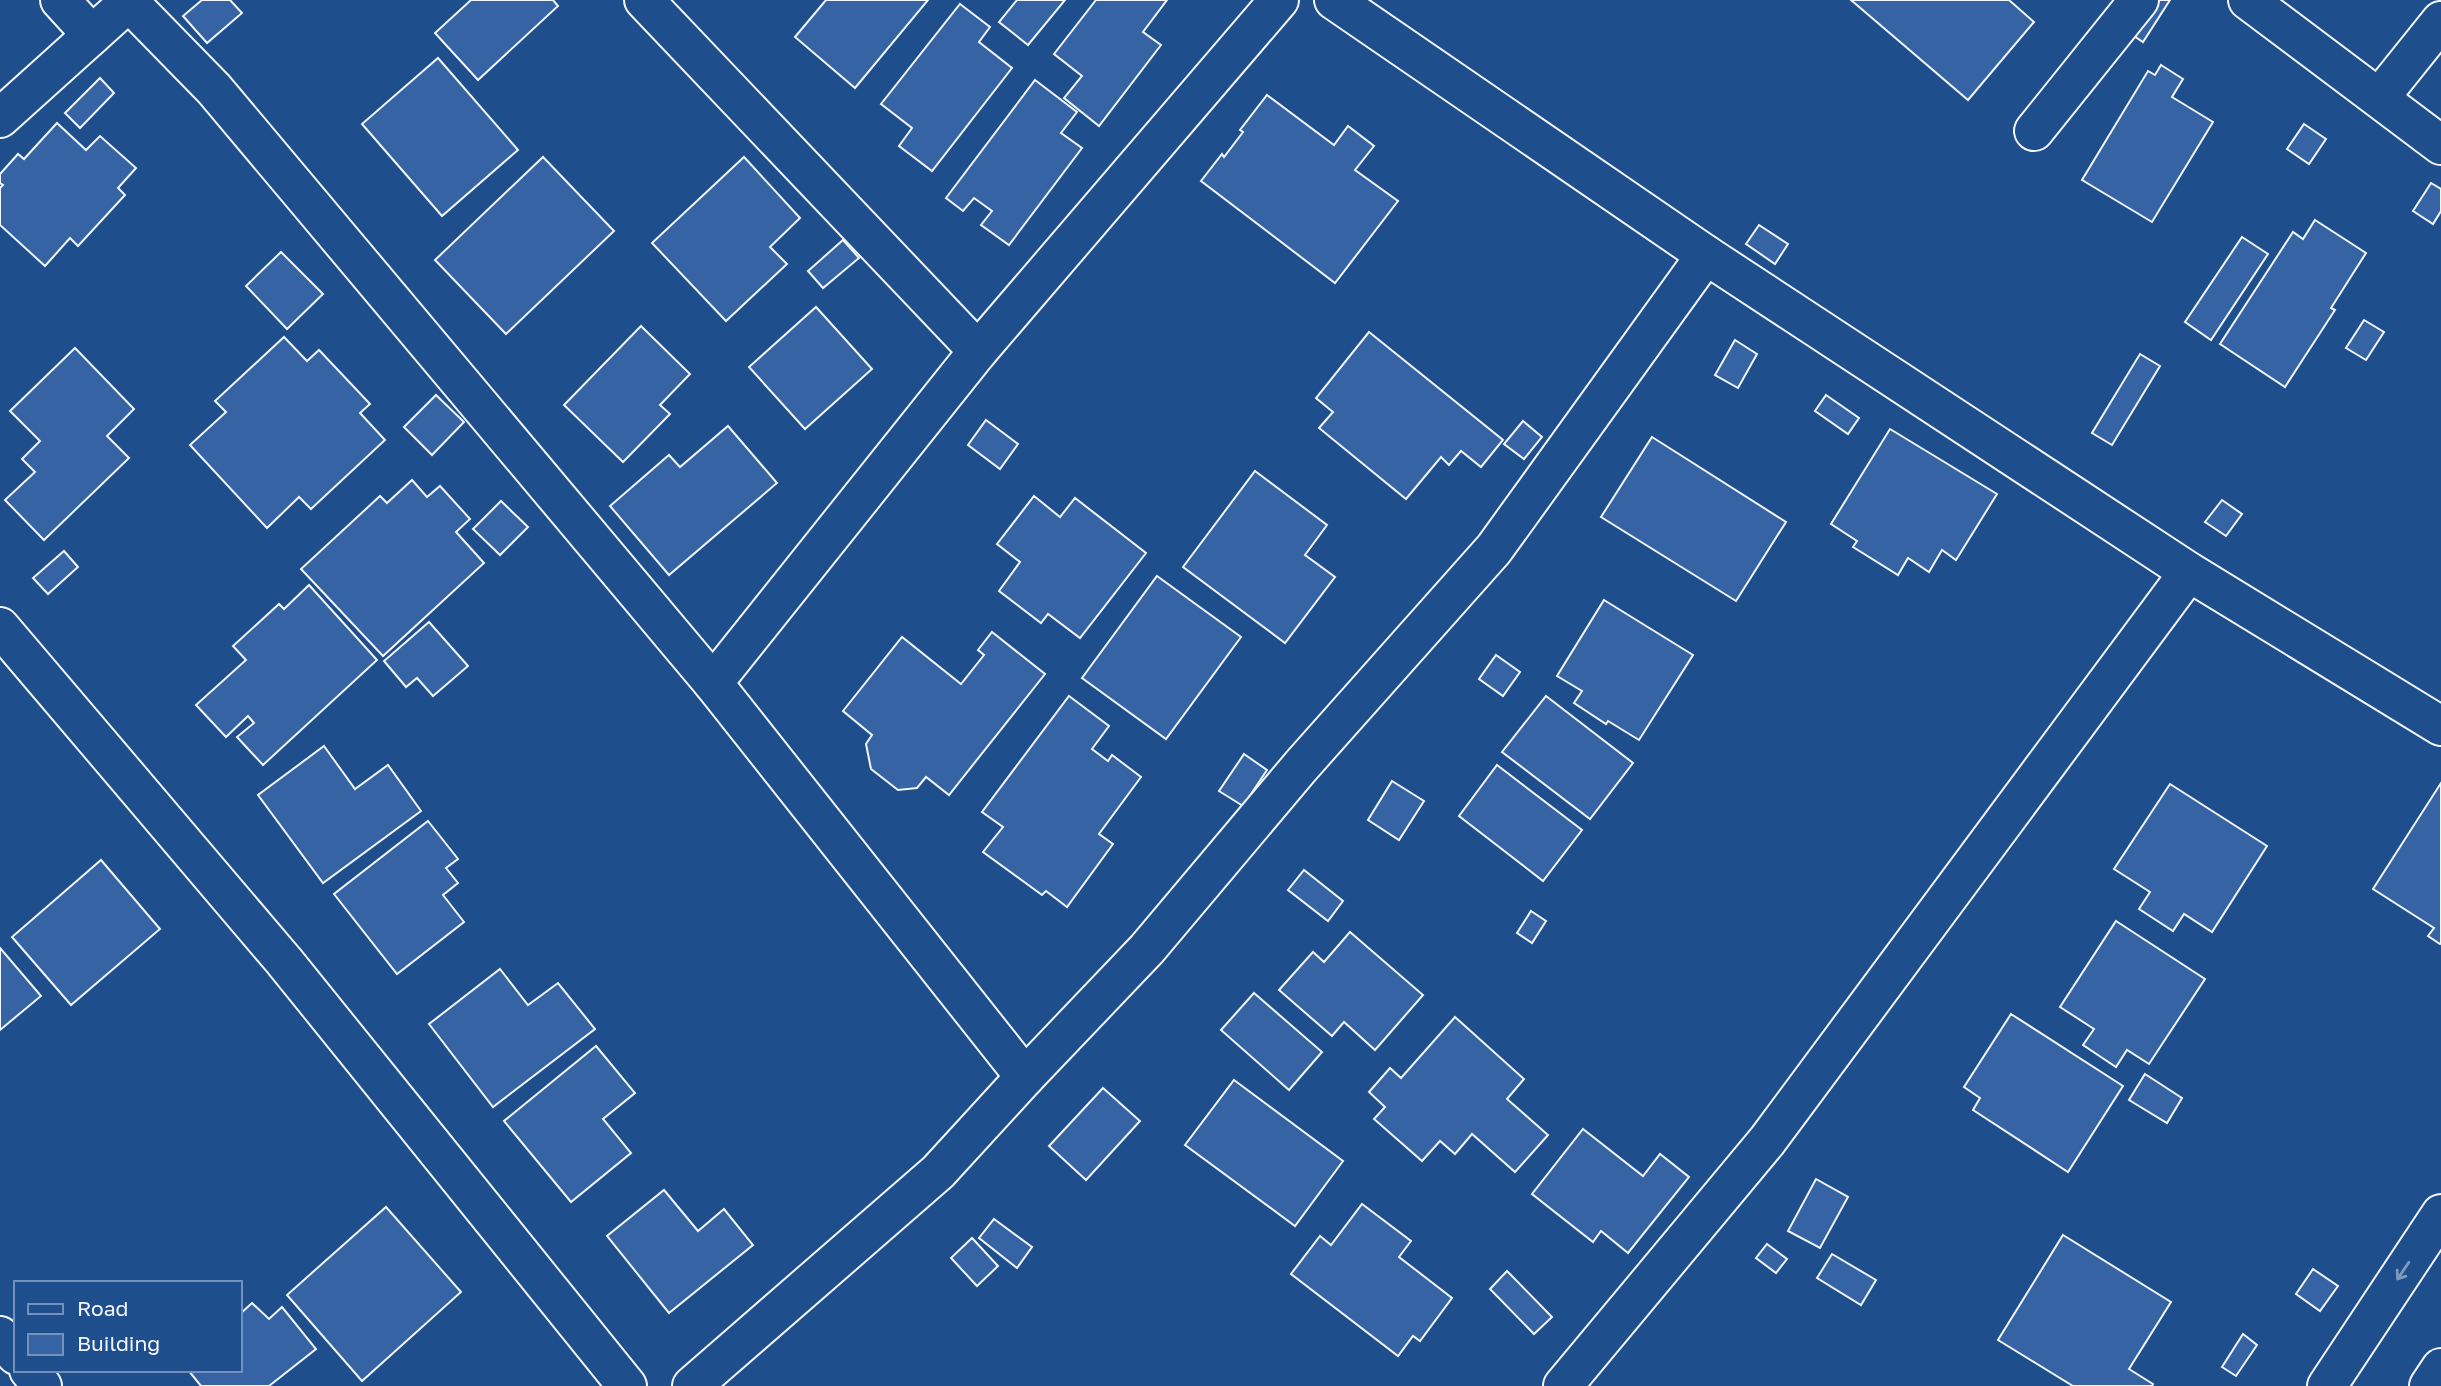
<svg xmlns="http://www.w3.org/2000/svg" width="2441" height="1386" font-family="'Golos Text',sans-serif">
  <rect width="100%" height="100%" fill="#1f4e8c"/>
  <!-- building -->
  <g fill="#3563a3" stroke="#f2f6ff" stroke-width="2">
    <path d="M 202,0 L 230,0 L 242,13 L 207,43 L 183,16 Z"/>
    <path d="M 471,0 L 553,0 L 558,6 L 478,80 L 435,33 Z"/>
    <path d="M 826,0 L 928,0 L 855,88 L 795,37 Z"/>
    <path d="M 1017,0 L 1016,0 L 1065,0 L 1028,45 L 999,22 Z"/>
    <path d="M 1096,0 L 1167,0 L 1143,32 L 1161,45 L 1099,126 L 1064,98 L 1082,76 L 1054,54 Z"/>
    <path d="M 1851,0 L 2009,0 L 2034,22 L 1968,100 Z"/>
    <path d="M 2145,0 L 2170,0 L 2143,42 L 2125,30 Z"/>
    <path d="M 960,4 L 990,27 L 979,42 L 1012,68 L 932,171 L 899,146 L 912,128 L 881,104 Z"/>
    <path d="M 438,58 L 518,150 L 442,216 L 362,124 Z"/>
    <path d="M 2161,65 L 2183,79 L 2172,97 L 2213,122 L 2152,222 L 2082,180 L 2148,71 L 2155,75 Z"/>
    <path d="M 100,78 L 114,93 L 80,128 L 65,113 Z"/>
    <path d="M 1035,80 L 1077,112 L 1061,133 L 1082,148 L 1009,245 L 981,225 L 992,211 L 974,198 L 963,211 L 946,198 Z"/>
    <path d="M 1267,95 L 1334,145 L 1348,126 L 1374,146 L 1355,170 L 1398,201 L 1335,283 L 1201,181 L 1222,154 L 1224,157 L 1243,132 L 1240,130 Z"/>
    <path d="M 57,123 L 86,150 L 100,136 L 136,168 L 118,188 L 125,195 L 78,246 L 70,238 L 45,266 L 0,225 L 0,188 L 3,185 L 0,183 L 0,174 L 18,154 L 24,159 Z"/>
    <path d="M 2304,124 L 2326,139 L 2309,164 L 2287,149 Z"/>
    <path d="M 543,157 L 614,231 L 506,334 L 435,260 Z"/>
    <path d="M 744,157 L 800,218 L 770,247 L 787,264 L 726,321 L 652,243 Z"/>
    <path d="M 2431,183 L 2441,189 L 2441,211 L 2433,224 L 2413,211 Z"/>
    <path d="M 2315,220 L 2366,253 L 2331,308 L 2335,310 L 2285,387 L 2220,344 L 2293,232 L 2303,239 Z"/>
    <path d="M 1759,225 L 1788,244 L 1775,264 L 1746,244 Z"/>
    <path d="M 2242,237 L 2268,254 L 2211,340 L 2185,322 Z"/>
    <path d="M 843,240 L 859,258 L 823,288 L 808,271 Z"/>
    <path d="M 281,252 L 323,294 L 287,329 L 246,286 Z"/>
    <path d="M 816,307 L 872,369 L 805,429 L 749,367 Z"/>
    <path d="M 2364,320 L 2384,332 L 2366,360 L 2346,348 Z"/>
    <path d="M 641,326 L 690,374 L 660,405 L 670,414 L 623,462 L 564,405 Z"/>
    <path d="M 1369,332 L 1503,440 L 1481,467 L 1461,451 L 1449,465 L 1441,457 L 1406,499 L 1319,428 L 1333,412 L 1316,398 Z"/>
    <path d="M 284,337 L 307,361 L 319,350 L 370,404 L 360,413 L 385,440 L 311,509 L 299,497 L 267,528 L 190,445 L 226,412 L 215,401 Z"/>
    <path d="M 1735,340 L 1757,354 L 1738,388 L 1715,375 Z"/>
    <path d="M 75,348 L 134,409 L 107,436 L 129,458 L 44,540 L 5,500 L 35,472 L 22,459 L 40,441 L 10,411 Z"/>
    <path d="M 2140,354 L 2160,366 L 2112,445 L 2092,433 Z"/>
    <path d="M 436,395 L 464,422 L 432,455 L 404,427 Z"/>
    <path d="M 1826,395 L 1859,418 L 1848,434 L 1815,411 Z"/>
    <path d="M 986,420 L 1018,444 L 1000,469 L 968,445 Z"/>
    <path d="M 1523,421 L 1542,437 L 1524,459 L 1504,444 Z"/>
    <path d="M 728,426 L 777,483 L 669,575 L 610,506 L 669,455 L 680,467 Z"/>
    <path d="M 1890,429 L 1997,494 L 1956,560 L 1942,550 L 1929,572 L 1908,558 L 1898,575 L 1853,547 L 1857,541 L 1831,524 Z"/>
    <path d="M 1652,437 L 1786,522 L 1736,601 L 1601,517 Z"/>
    <path d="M 1255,471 L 1327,525 L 1305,555 L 1335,577 L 1285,643 L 1183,567 Z"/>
    <path d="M 412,480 L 427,497 L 440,486 L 470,519 L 456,532 L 484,563 L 383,656 L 301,569 L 380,496 L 387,503 Z"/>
    <path d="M 1034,496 L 1060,517 L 1075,498 L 1146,553 L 1080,638 L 1048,614 L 1041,623 L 999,591 L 1020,562 L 997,544 Z"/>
    <path d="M 2222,500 L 2242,514 L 2226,536 L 2205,522 Z"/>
    <path d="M 501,501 L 528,527 L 500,555 L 473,529 Z"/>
    <path d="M 64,551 L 78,567 L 48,594 L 33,578 Z"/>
    <path d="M 1157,576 L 1241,637 L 1166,739 L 1082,678 Z"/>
    <path d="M 309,585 L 377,660 L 263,765 L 237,737 L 254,723 L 248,716 L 226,737 L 196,705 L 246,660 L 233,646 L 279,604 L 284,609 Z"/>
    <path d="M 1604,600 L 1693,655 L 1639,740 L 1608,721 L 1606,724 L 1574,703 L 1582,691 L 1557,676 Z"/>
    <path d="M 429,622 L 468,666 L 433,696 L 417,678 L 406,687 L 384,661 Z"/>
    <path d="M 992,632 L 1045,674 L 949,795 L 926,777 L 917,788 L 898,790 L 871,769 L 866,744 L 872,735 L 843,711 L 902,637 L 961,684 L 984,655 L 978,650 Z"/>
    <path d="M 1496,655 L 1520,672 L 1503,696 L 1479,679 Z"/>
    <path d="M 1069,696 L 1109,726 L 1092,749 L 1108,761 L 1112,755 L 1141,777 L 1099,834 L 1113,844 L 1067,907 L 1046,891 L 1042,895 L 983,852 L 1003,827 L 982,812 Z"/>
    <path d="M 1546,696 L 1633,763 L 1590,819 L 1502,752 Z"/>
    <path d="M 324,746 L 355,789 L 388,765 L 421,811 L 323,883 L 258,795 Z"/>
    <path d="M 1244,754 L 1267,770 L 1243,806 L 1219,791 Z"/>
    <path d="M 1497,765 L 1582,830 L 1543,881 L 1459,816 Z"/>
    <path d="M 1392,781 L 1424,801 L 1399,840 L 1368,820 Z"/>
    <path d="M 2441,783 L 2441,943 L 2440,944 L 2428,936 L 2434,928 L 2373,889 Z"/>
    <path d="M 2170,784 L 2267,846 L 2212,932 L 2184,914 L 2173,931 L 2139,909 L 2150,892 L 2114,869 Z"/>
    <path d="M 428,821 L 458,859 L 446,868 L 458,883 L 443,895 L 464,922 L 397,974 L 334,894 Z"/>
    <path d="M 101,860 L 160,929 L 71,1005 L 12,937 Z"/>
    <path d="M 1304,870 L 1343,901 L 1328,921 L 1288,890 Z"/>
    <path d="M 1531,911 L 1546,921 L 1532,943 L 1517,933 Z"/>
    <path d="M 2116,921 L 2205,979 L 2149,1064 L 2127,1050 L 2116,1067 L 2083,1045 L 2094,1029 L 2060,1007 Z"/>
    <path d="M 1350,932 L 1423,995 L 1375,1050 L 1344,1022 L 1332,1036 L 1279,990 L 1313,952 L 1324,962 Z"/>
    <path d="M 0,948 L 41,996 L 0,1030 Z"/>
    <path d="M 500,969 L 528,1005 L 558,983 L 595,1029 L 493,1107 L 429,1024 Z"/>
    <path d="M 1254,993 L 1322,1052 L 1289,1090 L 1221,1030 Z"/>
    <path d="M 2011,1014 L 2123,1086 L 2068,1172 L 1973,1110 L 1980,1098 L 1964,1087 Z"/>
    <path d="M 1455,1017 L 1524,1079 L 1507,1099 L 1548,1135 L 1515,1172 L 1472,1134 L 1455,1154 L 1440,1141 L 1422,1161 L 1374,1119 L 1385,1107 L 1369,1092 L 1390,1068 L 1401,1078 Z"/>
    <path d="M 596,1046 L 635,1093 L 603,1119 L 631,1153 L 571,1202 L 504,1121 Z"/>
    <path d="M 2145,1074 L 2182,1098 L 2167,1123 L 2129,1100 Z"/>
    <path d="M 1234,1080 L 1343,1161 L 1295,1226 L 1185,1145 Z"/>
    <path d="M 1103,1088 L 1140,1121 L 1086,1180 L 1049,1146 Z"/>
    <path d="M 1583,1129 L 1643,1176 L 1660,1154 L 1689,1177 L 1628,1253 L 1601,1231 L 1593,1242 L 1532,1194 Z"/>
    <path d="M 1816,1179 L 1848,1197 L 1820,1248 L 1788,1231 Z"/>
    <path d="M 664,1190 L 698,1231 L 724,1209 L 753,1245 L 669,1313 L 607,1236 Z"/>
    <path d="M 1362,1204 L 1411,1241 L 1399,1257 L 1452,1298 L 1420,1341 L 1413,1336 L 1398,1356 L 1291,1274 L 1320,1236 L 1331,1245 Z"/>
    <path d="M 386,1207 L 461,1292 L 362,1381 L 287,1295 Z"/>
    <path d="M 994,1219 L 1032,1247 L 1017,1268 L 979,1238 Z"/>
    <path d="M 2063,1235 L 2171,1302 L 2129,1369 L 2153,1384 L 2152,1386 L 2073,1386 L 1998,1340 Z"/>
    <path d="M 972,1238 L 998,1266 L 977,1286 L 951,1258 Z"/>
    <path d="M 1767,1244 L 1787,1259 L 1776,1273 L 1756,1258 Z"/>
    <path d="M 1832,1254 L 1876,1280 L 1861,1305 L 1817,1278 Z"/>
    <path d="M 2313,1269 L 2338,1286 L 2320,1311 L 2296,1294 Z"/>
    <path d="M 1507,1271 L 1552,1317 L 1534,1334 L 1490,1289 Z"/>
    <path d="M 252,1303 L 269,1319 L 282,1307 L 316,1349 L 269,1386 L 201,1386 L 188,1370 L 240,1370 L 240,1314 Z"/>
    <path d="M 2243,1334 L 2257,1345 L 2236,1376 L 2222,1367 Z"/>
  </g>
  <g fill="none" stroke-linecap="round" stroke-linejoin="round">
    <defs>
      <g id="minor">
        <path d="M 60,0 L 92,35"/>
        <path d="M 644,0 L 978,351"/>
        <path d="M 1334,0 L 1706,255 L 2189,572 L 2441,726"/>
        <path d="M 2248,0 L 2441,145"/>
        <path d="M 129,2 L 214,89 L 713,683 L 1025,1077"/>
        <path d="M 2380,97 L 2441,21"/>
        <path d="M 0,118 L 131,0"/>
        <path d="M 2034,131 L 2139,0"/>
        <path d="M 0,627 L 284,961 L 627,1386"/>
        <path d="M 713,683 L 978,351 L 1279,0"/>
        <path d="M 0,1336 L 16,1355"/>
        <path d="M 29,1370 L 42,1386"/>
        <path d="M 692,1386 L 938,1172 L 1025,1077 L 1147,949 L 1301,766 L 1494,549 L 1706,255"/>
        <path d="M 1563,1386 L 1767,1141 L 2189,572"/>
        <path d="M 2327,1386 L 2441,1214"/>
        <path d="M 2429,1386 L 2441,1368"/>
      </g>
    </defs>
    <!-- minor casing -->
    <use href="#minor" stroke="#f2f6ff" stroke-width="42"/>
    <!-- minor -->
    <use href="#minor" stroke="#1f4e8c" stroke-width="38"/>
  </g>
  <!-- one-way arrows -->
  <defs><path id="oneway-shaft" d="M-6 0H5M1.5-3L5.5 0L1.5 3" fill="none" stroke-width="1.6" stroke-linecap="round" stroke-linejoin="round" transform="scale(1.75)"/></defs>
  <use stroke="#7e9ac0" href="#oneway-shaft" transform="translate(2403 1271) rotate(124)"/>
  <!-- legend -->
  <rect x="14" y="1281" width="228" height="91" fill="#1f4e8c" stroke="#7391ba" stroke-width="2"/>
  <rect x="28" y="1304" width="35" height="10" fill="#1f4e8c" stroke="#7391ba" stroke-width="2"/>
  <text x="77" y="1316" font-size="21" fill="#f2f6ff">Road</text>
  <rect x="28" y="1334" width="35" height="21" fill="#3563a3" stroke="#7391ba" stroke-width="2"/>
  <text x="77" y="1351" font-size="21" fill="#f2f6ff">Building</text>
</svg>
